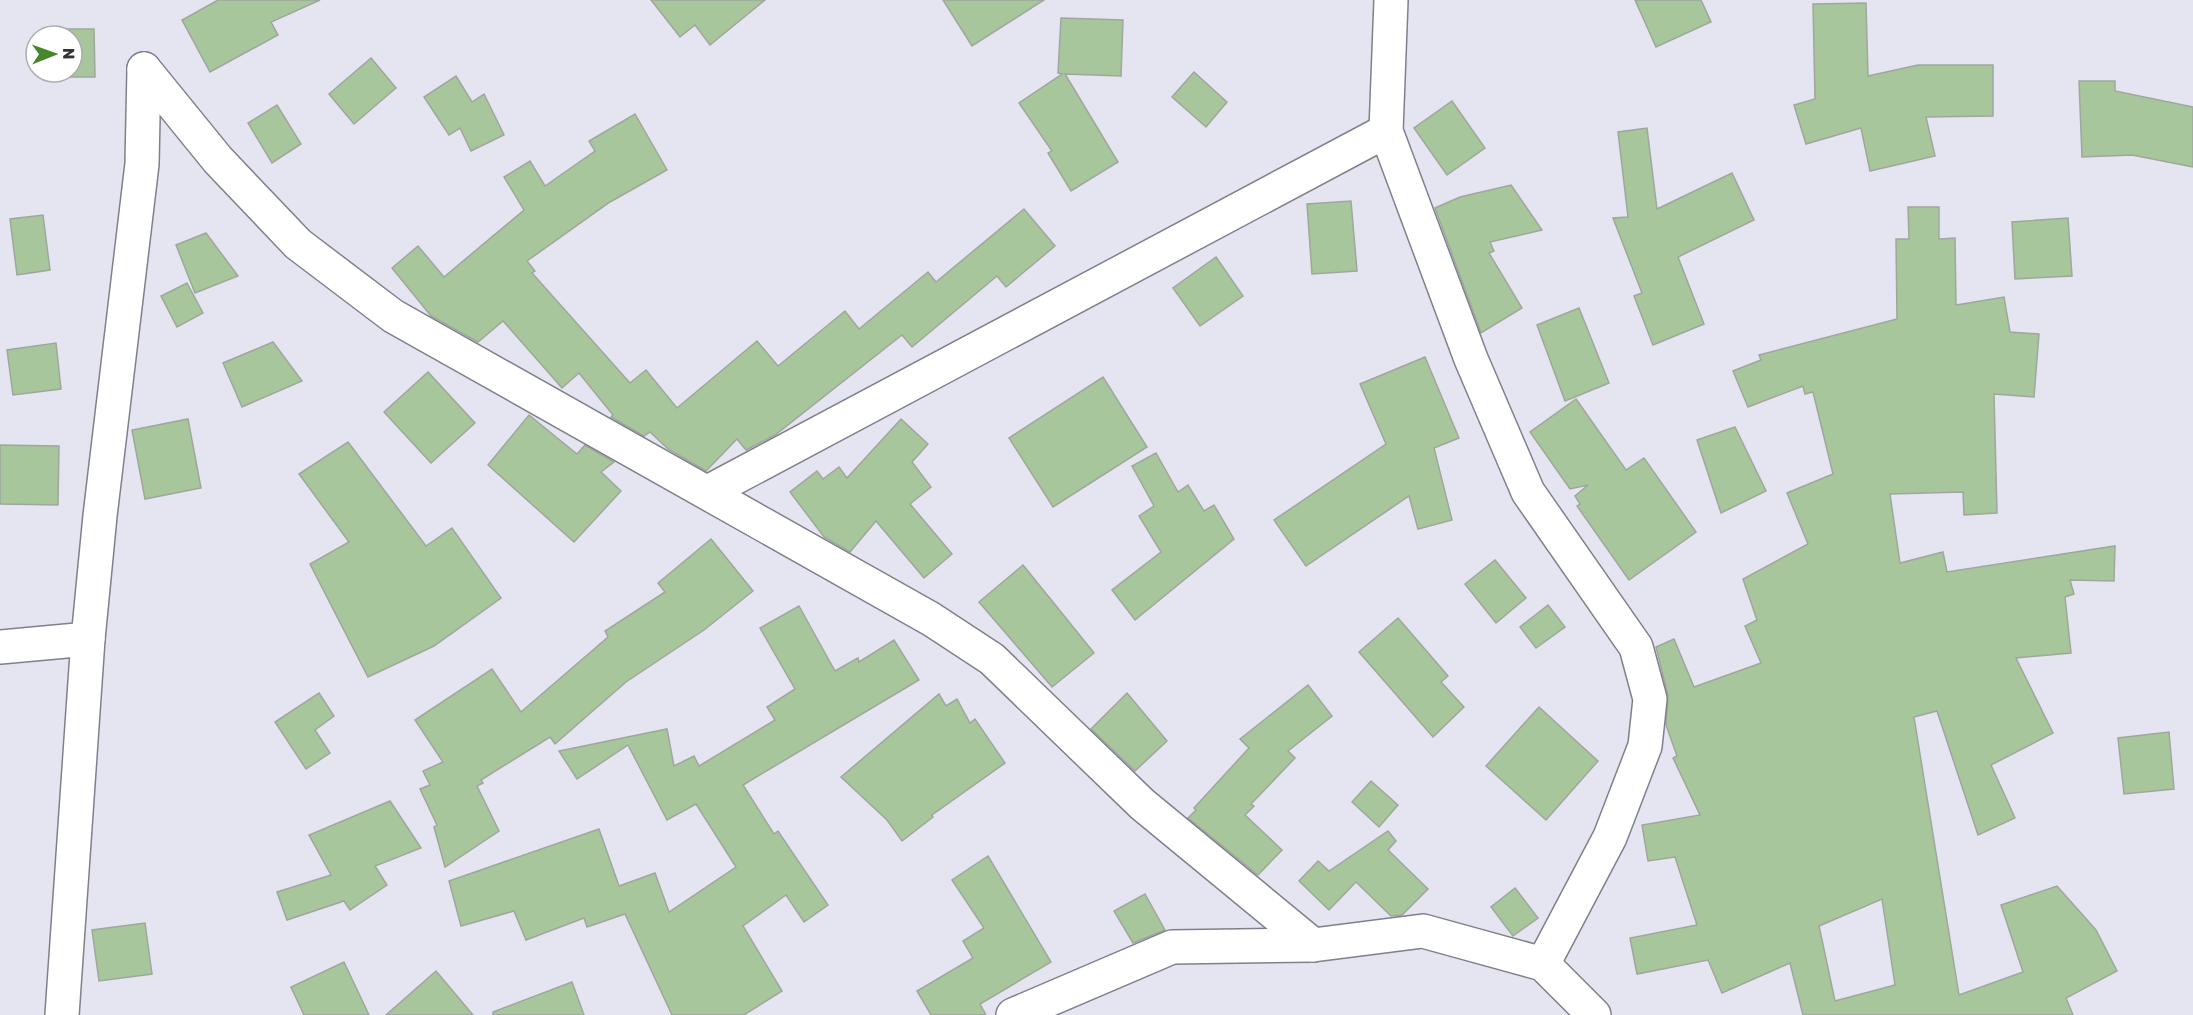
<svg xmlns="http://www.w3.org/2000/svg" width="2193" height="1015" font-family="Rubik,sans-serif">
  <rect width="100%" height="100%" fill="#e4e5f1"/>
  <!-- building -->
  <g fill="#a7c69c" stroke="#9fa79d" stroke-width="1.5" fill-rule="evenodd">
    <path d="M 218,0 L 320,0 L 271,22 L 278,35 L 210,72 L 182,20 Z"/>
    <path d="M 651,0 L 765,0 L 710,45 L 695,25 L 680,37 Z"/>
    <path d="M 943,0 L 1044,0 L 972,46 Z"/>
    <path d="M 1635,0 L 1701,0 L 1711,22 L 1656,47 Z"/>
    <path d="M 1866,3 L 1868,76 L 1918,65 L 1993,65 L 1993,116 L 1926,117 L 1935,156 L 1870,171 L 1861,128 L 1806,144 L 1794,105 L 1815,99 L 1813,4 Z"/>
    <path d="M 1061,18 L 1123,20 L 1121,76 L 1065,74 L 1118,162 L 1071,191 L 1048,153 L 1052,151 L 1019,103 L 1062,74 L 1058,73 Z"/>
    <path d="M 55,29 L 94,29 L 95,77 L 54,77 L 54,72 L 72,72 L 72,36 L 55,36 Z"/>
    <path d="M 371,58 L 396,88 L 354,124 L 329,94 Z"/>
    <path d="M 1194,72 L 1227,102 L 1206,127 L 1172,97 Z"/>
    <path d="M 456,76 L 472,102 L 484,94 L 504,135 L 471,151 L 460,128 L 449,135 L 424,97 Z"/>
    <path d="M 2079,81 L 2115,81 L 2115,91 L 2193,107 L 2193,167 L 2132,155 L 2082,157 Z"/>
    <path d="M 1452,101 L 1485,148 L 1447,175 L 1414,128 Z"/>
    <path d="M 277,105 L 301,144 L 272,163 L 248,123 Z"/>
    <path d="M 635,114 L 667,170 L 610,202 L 527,261 L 535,271 L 532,273 L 630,383 L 646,370 L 677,408 L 757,341 L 778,366 L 845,311 L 859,329 L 928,272 L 936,282 L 1024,209 L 1055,246 L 1006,287 L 997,276 L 912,347 L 902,335 L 775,435 L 746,450 L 737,439 L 706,471 L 668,449 L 650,432 L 644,436 L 611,417 L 613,415 L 579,373 L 562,388 L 503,321 L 478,342 L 431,316 L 392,268 L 418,246 L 444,277 L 524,210 L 504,177 L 530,161 L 545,186 L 595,151 L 589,141 Z"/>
    <path d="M 1647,128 L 1657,209 L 1732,173 L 1754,220 L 1678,257 L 1704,324 L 1653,345 L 1634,296 L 1642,293 L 1613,218 L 1628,217 L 1618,132 Z"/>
    <path d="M 1511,185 L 1542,230 L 1490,242 L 1494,251 L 1489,253 L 1522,308 L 1481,333 L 1435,208 L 1460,197 Z"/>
    <path d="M 1351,201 L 1357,271 L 1312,274 L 1307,204 Z"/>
    <path d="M 1908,207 L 1939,207 L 1939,239 L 1955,238 L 1956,305 L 2004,297 L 2010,332 L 2039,334 L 2034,397 L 1994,394 L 1997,513 L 1964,515 L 1963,492 L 1890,494 L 1900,563 L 1943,552 L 1947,572 L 2115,546 L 2114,581 L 2070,580 L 2074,594 L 2065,597 L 2071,653 L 2016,658 L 2053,733 L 1991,765 L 2015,818 L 1978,835 L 1937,711 L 1914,717 L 1959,995 L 2023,972 L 2001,905 L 2057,886 L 2096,930 L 2117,971 L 2066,998 L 2073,1015 L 1803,1015 L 1790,963 L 1722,993 L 1708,960 L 1637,974 L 1630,938 L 1697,925 L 1675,857 L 1648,861 L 1642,825 L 1700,815 L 1673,758 L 1677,756 L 1666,725 L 1668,695 L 1656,647 L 1674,639 L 1694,687 L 1761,663 L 1745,626 L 1757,620 L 1743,579 L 1808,544 L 1787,493 L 1833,474 L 1813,392 L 1805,394 L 1803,386 L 1748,407 L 1733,371 L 1761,360 L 1759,355 L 1897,319 L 1896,239 L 1909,239 ZM 1882,899 L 1895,985 L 1835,1001 L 1819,926 Z"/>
    <path d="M 43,215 L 50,270 L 17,275 L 10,219 Z"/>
    <path d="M 2068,218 L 2072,276 L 2015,279 L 2012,222 Z"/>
    <path d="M 206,233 L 238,276 L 195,293 L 176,245 Z"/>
    <path d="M 1216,257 L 1243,296 L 1200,326 L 1173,288 Z"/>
    <path d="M 187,283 L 203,313 L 177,327 L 161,296 Z"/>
    <path d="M 1579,308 L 1609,383 L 1565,401 L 1537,325 Z"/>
    <path d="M 273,342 L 302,381 L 242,407 L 223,363 Z"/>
    <path d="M 56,343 L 61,389 L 13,395 L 7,350 Z"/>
    <path d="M 1425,357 L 1459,438 L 1434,448 L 1452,520 L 1418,529 L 1409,496 L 1306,566 L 1274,520 L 1386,444 L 1360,384 Z"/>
    <path d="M 428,372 L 475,423 L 431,463 L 384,412 Z"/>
    <path d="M 1103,377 L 1147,447 L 1053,507 L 1009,438 Z"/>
    <path d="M 1576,399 L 1626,470 L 1644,458 L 1696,532 L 1629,580 L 1577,506 L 1580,504 L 1575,496 L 1588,485 L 1570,489 L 1530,432 Z"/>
    <path d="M 529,415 L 577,454 L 585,445 L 614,462 L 601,472 L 621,491 L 574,542 L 488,465 Z"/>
    <path d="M 188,419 L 201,488 L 145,499 L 132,430 Z"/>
    <path d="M 901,419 L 928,444 L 912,462 L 931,487 L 910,504 L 952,554 L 924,578 L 876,521 L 850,552 L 824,537 L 790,492 L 817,471 L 823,479 L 839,467 L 847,478 Z"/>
    <path d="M 1735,427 L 1766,491 L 1721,513 L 1697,440 Z"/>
    <path d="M 348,442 L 426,546 L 452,528 L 501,598 L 434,646 L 368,677 L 310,564 L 349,542 L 299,474 Z"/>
    <path d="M 0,445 L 59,446 L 58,505 L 0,504 Z"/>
    <path d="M 1156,453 L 1178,492 L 1188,485 L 1204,511 L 1214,505 L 1234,539 L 1135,620 L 1112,590 L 1161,552 L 1139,516 L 1154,506 L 1132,466 Z"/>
    <path d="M 711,539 L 753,591 L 704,630 L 626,682 L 555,744 L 550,737 L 481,780 L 483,783 L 477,786 L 499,831 L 445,867 L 434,827 L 437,825 L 420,789 L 430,785 L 423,771 L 443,762 L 415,720 L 492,669 L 521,712 L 608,637 L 605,631 L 665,592 L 658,583 Z"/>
    <path d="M 1495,560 L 1526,598 L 1496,623 L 1465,584 Z"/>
    <path d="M 1023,565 L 1094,653 L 1052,687 L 979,602 Z"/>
    <path d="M 1548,605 L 1565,627 L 1536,648 L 1520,627 Z"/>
    <path d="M 799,606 L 835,671 L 858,658 L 859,662 L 894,640 L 919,680 L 743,785 L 774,834 L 778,831 L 828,905 L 804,922 L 786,895 L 743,926 L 782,991 L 744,1015 L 672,1015 L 625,914 L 587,927 L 584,918 L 526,940 L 514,911 L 461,926 L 449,881 L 599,829 L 619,886 L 655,873 L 669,912 L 736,867 L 696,804 L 667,820 L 628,745 L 577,779 L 559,751 L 667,729 L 674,766 L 694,756 L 699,766 L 775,720 L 767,707 L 795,689 L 760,628 Z"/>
    <path d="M 1398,618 L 1448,676 L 1441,682 L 1464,707 L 1433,737 L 1359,652 Z"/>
    <path d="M 1308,685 L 1332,716 L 1288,751 L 1295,758 L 1251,804 L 1254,806 L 1245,815 L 1282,850 L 1258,875 L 1188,818 L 1196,810 L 1194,808 L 1249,748 L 1240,739 Z"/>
    <path d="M 319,693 L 334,716 L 315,730 L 330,753 L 306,769 L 275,722 Z"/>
    <path d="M 1127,693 L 1167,741 L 1135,771 L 1091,729 Z"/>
    <path d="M 939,694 L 946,706 L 957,699 L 970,723 L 975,719 L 1005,763 L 932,815 L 933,817 L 902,841 L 887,820 L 841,777 Z"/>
    <path d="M 1539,707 L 1598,761 L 1546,820 L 1486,766 Z"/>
    <path d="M 2169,732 L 2174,789 L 2124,794 L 2118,738 Z"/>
    <path d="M 1371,781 L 1398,805 L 1379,827 L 1352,802 Z"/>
    <path d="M 390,801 L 421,848 L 375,866 L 387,885 L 350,910 L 344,901 L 287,920 L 277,892 L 331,875 L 309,835 Z"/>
    <path d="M 1388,831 L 1396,841 L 1388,850 L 1428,889 L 1402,915 L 1391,916 L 1356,882 L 1329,910 L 1299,881 L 1318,861 L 1329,871 Z"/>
    <path d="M 988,856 L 1051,962 L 980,1004 L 986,1015 L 931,1015 L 917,991 L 973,958 L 963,941 L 984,928 L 952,880 Z"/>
    <path d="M 1515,888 L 1538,918 L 1513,936 L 1491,907 Z"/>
    <path d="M 1145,894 L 1165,930 L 1133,943 L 1114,911 Z"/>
    <path d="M 145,923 L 152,974 L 99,981 L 92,930 Z"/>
    <path d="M 344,962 L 369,1015 L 304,1015 L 291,987 Z"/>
    <path d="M 436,971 L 473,1015 L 386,1015 Z"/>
    <path d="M 572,982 L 584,1015 L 493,1015 L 493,1012 Z"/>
  </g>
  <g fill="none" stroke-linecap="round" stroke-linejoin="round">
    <defs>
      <g id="minor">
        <path d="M 1391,0 L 1386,131 L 1471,359 L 1528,492 L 1636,647 L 1650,699 L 1645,746 L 1610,837 L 1543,964"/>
        <path d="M 144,69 L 218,160 L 298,244 L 393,316 L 931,619 L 992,659 L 1142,804 L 1313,945"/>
        <path d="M 708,492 L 1386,131"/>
        <path d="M 0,647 L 88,639"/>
        <path d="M 62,1015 L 88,639 L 100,516 L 142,164 L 144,69"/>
        <path d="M 1013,1015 L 1172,947 L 1313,945 L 1423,931 L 1543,964 L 1594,1015"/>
      </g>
    </defs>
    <!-- minor casing -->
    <use href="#minor" stroke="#7f808b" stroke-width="36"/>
    <!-- minor -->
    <use href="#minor" stroke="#fff" stroke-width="33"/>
  </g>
  <!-- north arrow -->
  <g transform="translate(54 54) rotate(89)"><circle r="28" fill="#ffffff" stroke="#adadaf" stroke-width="1.5"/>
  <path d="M0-4.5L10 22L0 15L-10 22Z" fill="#468729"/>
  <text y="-9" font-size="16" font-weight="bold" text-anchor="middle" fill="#323337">N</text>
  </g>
</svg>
